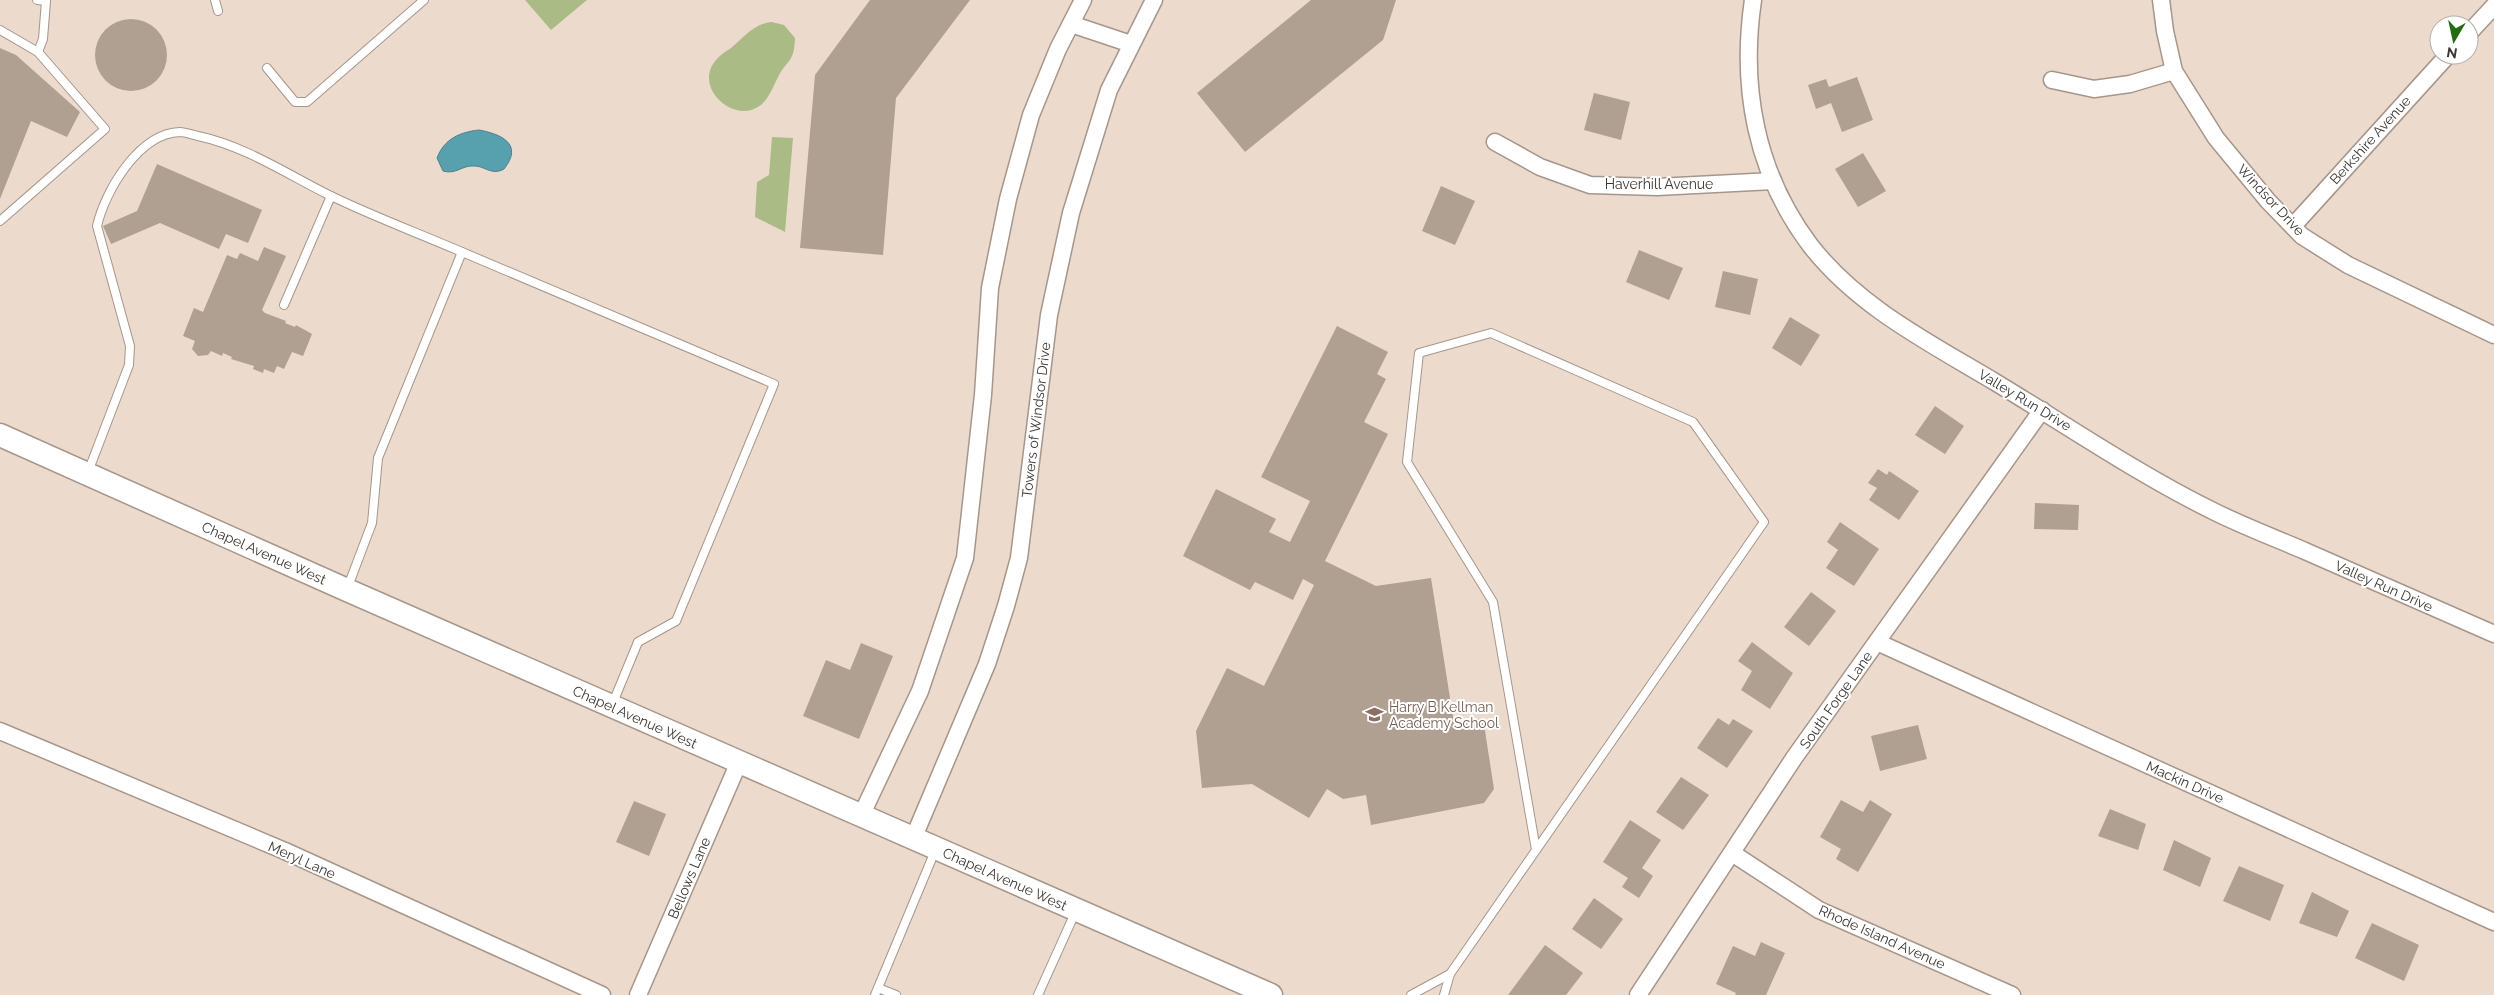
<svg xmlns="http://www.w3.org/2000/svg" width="2494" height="995" font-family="Raleway,sans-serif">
  <rect width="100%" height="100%" fill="#ecdbcd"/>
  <!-- green -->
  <g fill="#aabb85">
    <path d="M 525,0 L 587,0 L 551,30 Z"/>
    <path d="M 772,22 L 784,25 L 795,38 C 794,62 789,58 779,75 C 775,83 770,95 764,102 C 739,129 691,89 716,60 C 720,55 726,51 731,48 C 744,37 755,23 772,22 Z"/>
    <path d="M 772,137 L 793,138 L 785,232 L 755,217 L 757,182 L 769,175 Z"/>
  </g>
  <!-- water -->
  <path fill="#57a1ae" stroke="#4f8188" d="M 479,130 C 501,134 524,144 504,169 C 492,176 485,166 474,166 C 462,165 456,175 443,171 L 437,158 C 444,139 460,132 479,130 Z"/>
  <!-- building -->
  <g fill="#b0a092">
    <path d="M 870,0 L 970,0 L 896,98 L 883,255 L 800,248 L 815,75 Z"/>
    <path d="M 1311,0 L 1396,0 L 1383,40 L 1245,152 L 1197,93 Z"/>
    <circle cx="131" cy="55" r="36"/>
    <path d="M 0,48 L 16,55 L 80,112 L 67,137 L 31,121 L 0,199 Z"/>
    <path d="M 1857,77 L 1873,120 L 1842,132 L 1831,103 L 1816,109 L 1808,85 L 1826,79 L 1829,87 Z"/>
    <path d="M 1594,93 L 1630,102 L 1621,140 L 1584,130 Z"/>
    <path d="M 1863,153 L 1886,191 L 1858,207 L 1835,169 Z"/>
    <path d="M 157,164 L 262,210 L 248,243 L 226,234 L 219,249 L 160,223 L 111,244 L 103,226 L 137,211 Z"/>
    <path d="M 1441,186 L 1475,201 L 1455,245 L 1422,231 Z"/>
    <path d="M 264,247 L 286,256 L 262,310 L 265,313 L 286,321 L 285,323 L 295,327 L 296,325 L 312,334 L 303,356 L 292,352 L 284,369 L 277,366 L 274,373 L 264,369 L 263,373 L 253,369 L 254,366 L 231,359 L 232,357 L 223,353 L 222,356 L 211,351 L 208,355 L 198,356 L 192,349 L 195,341 L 183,336 L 194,308 L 203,312 L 227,255 L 237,259 L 240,253 L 258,261 Z"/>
    <path d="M 1639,250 L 1683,268 L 1669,300 L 1626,282 Z"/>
    <path d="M 1723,271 L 1758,279 L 1750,315 L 1715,307 Z"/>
    <path d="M 1790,317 L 1820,335 L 1801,366 L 1772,348 Z"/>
    <path d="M 1337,326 L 1388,352 L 1377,374 L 1386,379 L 1364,422 L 1388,434 L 1325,561 L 1376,586 L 1431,578 L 1454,723 L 1483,718 L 1494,789 L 1484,803 L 1371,825 L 1366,795 L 1343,799 L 1327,789 L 1309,818 L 1252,784 L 1202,788 L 1196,731 L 1227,668 L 1264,686 L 1314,585 L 1303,579 L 1293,600 L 1255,582 L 1250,590 L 1183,556 L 1216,489 L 1276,519 L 1269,532 L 1290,542 L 1310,501 L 1261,477 Z"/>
    <path d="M 1935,406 L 1964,426 L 1945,454 L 1915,435 Z"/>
    <path d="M 1878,469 L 1887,475 L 1889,471 L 1919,491 L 1899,520 L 1869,500 L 1877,488 L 1868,483 Z"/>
    <path d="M 2035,503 L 2079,505 L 2078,530 L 2034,529 Z"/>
    <path d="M 1840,522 L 1879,549 L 1854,586 L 1826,568 L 1838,550 L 1827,542 Z"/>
    <path d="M 1811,592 L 1836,611 L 1809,646 L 1784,627 Z"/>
    <path d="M 1752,642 L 1793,673 L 1770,709 L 1741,690 L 1752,671 L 1738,661 Z"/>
    <path d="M 861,643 L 893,656 L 859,739 L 803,716 L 826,660 L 850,670 Z"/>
    <path d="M 1718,718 L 1729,725 L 1733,719 L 1753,731 L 1727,768 L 1697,748 Z"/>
    <path d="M 1918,725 L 1927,759 L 1880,771 L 1871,736 Z"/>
    <path d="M 1681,777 L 1709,795 L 1683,830 L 1656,812 Z"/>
    <path d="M 1841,800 L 1863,812 L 1870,800 L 1892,814 L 1858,872 L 1836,859 L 1841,849 L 1820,837 Z"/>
    <path d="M 634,801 L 666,814 L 649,856 L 616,842 Z"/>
    <path d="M 2110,809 L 2146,824 L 2138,850 L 2098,836 Z"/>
    <path d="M 1630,820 L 1661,840 L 1642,868 L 1653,876 L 1639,898 L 1622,887 L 1628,878 L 1603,862 Z"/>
    <path d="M 2174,840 L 2211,858 L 2200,887 L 2163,870 Z"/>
    <path d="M 2239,866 L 2284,885 L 2270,921 L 2223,901 Z"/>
    <path d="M 2312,892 L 2349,911 L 2337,937 L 2299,923 Z"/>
    <path d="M 1594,898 L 1623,919 L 1601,949 L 1572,929 Z"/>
    <path d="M 2372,923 L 2419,945 L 2404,981 L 2355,958 Z"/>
    <path d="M 1761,942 L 1785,953 L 1766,995 L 1735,995 L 1736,993 L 1716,984 L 1733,946 L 1755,956 Z"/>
    <path d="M 1545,945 L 1583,973 L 1566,995 L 1508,995 Z"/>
  </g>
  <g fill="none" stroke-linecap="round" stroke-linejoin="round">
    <defs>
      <g id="lane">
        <path d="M 37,0 L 46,1 L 43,39 L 38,52"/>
        <path d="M 215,0 L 218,11"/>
        <path d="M 0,30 L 38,52 L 105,129 L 0,221"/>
        <path d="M 267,68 L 295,102 L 307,102 L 424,0"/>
        <path d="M 284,305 L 331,196"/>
        <path d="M 88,472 L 129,365 L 130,346 L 97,226 C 105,191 139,133 180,132 C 185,132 193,135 198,136 C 245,146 287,174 329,195 C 372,216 418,233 462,252"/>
        <path d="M 347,589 L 372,523 L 378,458 L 462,252 L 774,384 L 676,621 L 638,642 L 612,705"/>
        <path d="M 878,988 L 896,995"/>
        <path d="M 875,995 L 935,851"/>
        <path d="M 1038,995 L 1075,913"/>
        <path d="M 1411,995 L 1450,974"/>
        <path d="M 1444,995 L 1450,974 L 1764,522 L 1693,422 L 1491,333 L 1419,353 L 1407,462 L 1493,602 L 1536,850"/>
      </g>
      <g id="street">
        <path d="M 1753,0 C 1740,88 1756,173 1810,245 C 1858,307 1930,343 1995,382 C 2068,426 2138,474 2213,511 C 2243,526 2275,538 2305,551 C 2368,579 2431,606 2494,634"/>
        <path d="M 2161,0 L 2165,31 L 2174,71 L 2216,138 L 2268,201 L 2302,236 L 2348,265 L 2494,335"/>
        <path d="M 1071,24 L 1131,44"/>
        <path d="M 2469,33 L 2494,6"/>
        <path d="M 2052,80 L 2094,89 L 2130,84 L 2174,71"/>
        <path d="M 1495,142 L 1540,167 L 1590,185 L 1657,187 L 1773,181"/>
        <path d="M 2293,226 L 2448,55"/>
        <path d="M 1877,642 L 2494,922"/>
        <path d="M 0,731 L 285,851 L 602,995"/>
        <path d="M 861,816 L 920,691 L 965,558 L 983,395 L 990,288 L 1008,199 L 1031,115 L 1058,49 L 1083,0"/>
        <path d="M 913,839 L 987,664 L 1006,606 L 1019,558 L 1049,315 L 1071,213 L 1109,90 L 1154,0"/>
        <path d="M 1732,853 L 1819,910 L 2012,995"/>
        <path d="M 638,995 L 739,762"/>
        <path d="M 1638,995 L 1794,758 L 2042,410"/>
      </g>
      <path id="secondary" d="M 0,435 L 347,590 L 1271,995"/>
    </defs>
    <!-- lane casing -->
    <use href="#lane" stroke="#a69689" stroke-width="10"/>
    <!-- street casing -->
    <use href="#street" stroke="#a69689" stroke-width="19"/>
    <!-- secondary casing -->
    <use href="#secondary" stroke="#a69689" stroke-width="25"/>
    <!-- lane -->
    <use href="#lane" stroke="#fff" stroke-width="8"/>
    <!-- street -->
    <use href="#street" stroke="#fff" stroke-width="16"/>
    <!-- secondary -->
    <use href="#secondary" stroke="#fff" stroke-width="22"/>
  </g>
  <!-- icons -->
  <defs>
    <symbol id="school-bare" viewBox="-9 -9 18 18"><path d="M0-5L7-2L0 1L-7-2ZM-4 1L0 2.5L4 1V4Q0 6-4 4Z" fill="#8d6e63" stroke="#fff" stroke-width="2.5" paint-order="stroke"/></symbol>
  </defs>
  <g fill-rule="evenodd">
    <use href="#school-bare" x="1362" y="702" width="25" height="25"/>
  </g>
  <g text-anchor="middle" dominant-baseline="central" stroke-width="4" stroke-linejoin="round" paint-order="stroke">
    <!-- street labels -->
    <g font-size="14" fill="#3d3631" stroke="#fff">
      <text transform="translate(2370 140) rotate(-48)">Berkshire Avenue</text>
      <text x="1659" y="184">Haverhill Avenue</text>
      <text transform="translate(2271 200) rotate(47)">Windsor Drive</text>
      <text transform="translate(2025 400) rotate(31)">Valley Run Drive</text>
      <text transform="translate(1036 420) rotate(-83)">Towers of Windsor Drive</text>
      <text transform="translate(264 553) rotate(24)">Chapel Avenue West</text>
      <text transform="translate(2384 586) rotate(24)">Valley Run Drive</text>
      <text transform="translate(1836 700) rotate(-55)">South Forge Lane</text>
      <text transform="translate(635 717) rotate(24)">Chapel Avenue West</text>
      <text transform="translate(2185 782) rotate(24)">Mackin Drive</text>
      <text transform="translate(302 860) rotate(24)">Meryl Lane</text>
      <text transform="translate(689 878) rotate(-67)">Bellows Lane</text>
      <text transform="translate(1005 879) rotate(24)">Chapel Avenue West</text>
      <text transform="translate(1882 937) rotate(24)">Rhode Island Avenue</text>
    </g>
    <!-- education labels -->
    <g font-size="14" fill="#785e54" stroke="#fff" text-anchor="start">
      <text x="1389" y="707">Harry B Kellman<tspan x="1389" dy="16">Academy School</tspan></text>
    </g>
  </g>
  <!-- north arrow -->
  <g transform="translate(2454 40) rotate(189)"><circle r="24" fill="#ffffff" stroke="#b1afad"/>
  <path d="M0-4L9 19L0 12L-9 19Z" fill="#226d0e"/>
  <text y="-8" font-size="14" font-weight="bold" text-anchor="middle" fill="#3d3631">N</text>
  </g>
</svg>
